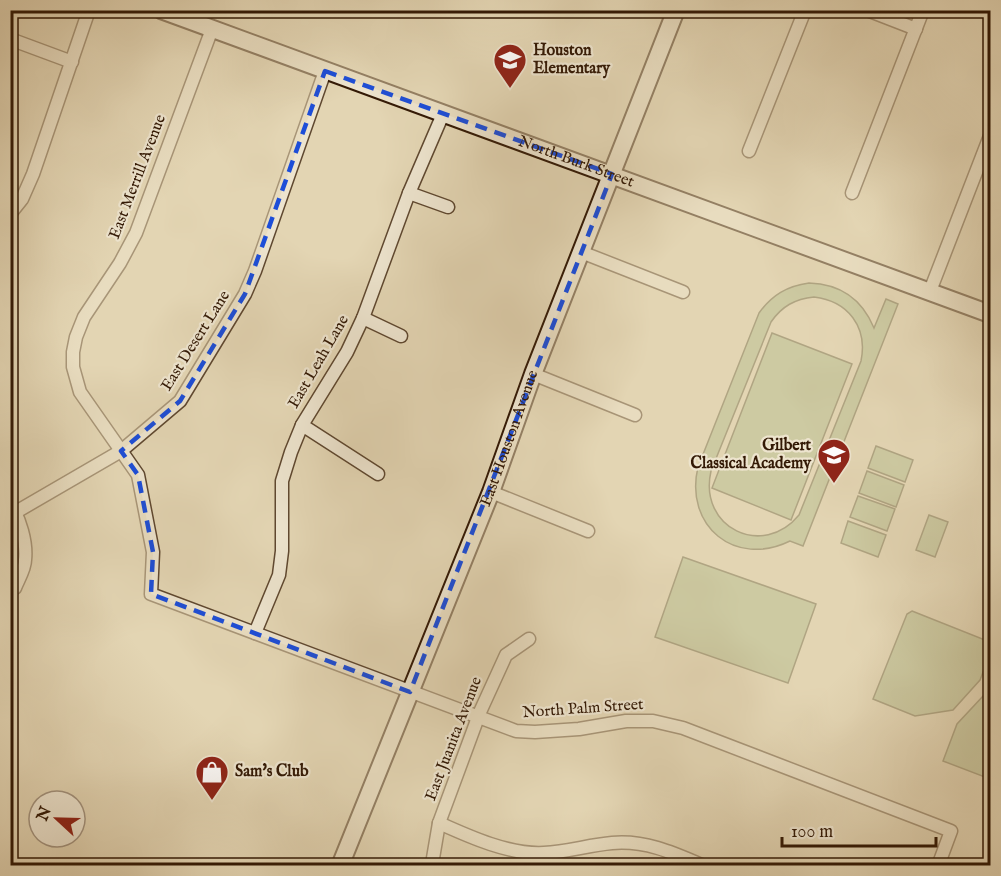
<svg xmlns="http://www.w3.org/2000/svg" width="1001" height="876" font-family="'IM FELL English',serif">
  <rect width="100%" height="100%" fill="#e3d5b3"/>
  <filter id="stains"><feTurbulence type="fractalNoise" baseFrequency=".00333" numOctaves="4"/><feColorMatrix values="0 0 0 0 .2 0 0 0 0 .09 0 0 0 0 .02 0 0 0 .5 -.17"/></filter>
  <radialGradient id="worn" r=".72"><stop offset=".6" stop-color="#630" stop-opacity="0"/><stop offset="1" stop-color="#630" stop-opacity=".3"/></radialGradient>
  <!-- green -->
  <g fill="#b2bd8e" stroke="#726b4a" stroke-width="1.5" fill-rule="evenodd">
    <path d="M 809,283 C 841,284 862,299 874,328 L 886,299 L 898,304 L 803,546 L 790,541 C 735,568 684,526 698,467 L 759,313 C 772,295 787,286 809,283 ZM 814,297 C 848,301 868,327 861,361 L 799,515 C 763,559 698,528 711,471 L 771,322 C 782,306 795,299 814,297 Z"/>
    <path d="M 772,333 L 852,364 L 791,520 L 712,488 Z"/>
    <path d="M 876,446 L 913,460 L 905,482 L 868,468 Z"/>
    <path d="M 867,471 L 904,485 L 896,507 L 859,493 Z"/>
    <path d="M 858,496 L 895,509 L 887,531 L 850,517 Z"/>
    <path d="M 929,515 L 948,522 L 935,557 L 916,550 Z"/>
    <path d="M 848,521 L 886,535 L 878,557 L 841,543 Z"/>
    <path d="M 683,557 L 816,604 L 788,683 L 655,637 Z"/>
    <path d="M 912,611 L 990,642 L 990,654 L 980,680 L 953,710 L 915,716 L 873,699 L 907,614 Z"/>
    <path d="M 990,693 L 990,779 L 943,761 L 957,724 L 985,694 Z"/>
  </g>
  <g fill="none" stroke-linecap="round" stroke-linejoin="round">
    <defs>
      <g id="street">
        <path d="M 867,10 L 916,29"/>
        <path d="M 212,29 L 136,233 L 120,263 L 84,317 L 76,337 L 73,352 L 73,367 L 80,392 L 138,475 L 153,552 L 151,594 L 516,731 L 535,732 L 579,729 L 626,721 L 653,721 L 683,728 L 951,831 L 938,866"/>
        <path d="M 10,39 L 72,62"/>
        <path d="M 749,151 L 805,10"/>
        <path d="M 409,193 L 448,207"/>
        <path d="M 852,193 L 923,10"/>
        <path d="M 10,214 L 22,199 L 33,174 L 89,10"/>
        <path d="M 581,252 L 683,292"/>
        <path d="M 930,291 L 990,136"/>
        <path d="M 363,318 L 401,336"/>
        <path d="M 533,374 L 635,415"/>
        <path d="M 302,425 L 378,474"/>
        <path d="M 491,492 L 588,531"/>
        <path d="M 10,503 C 20,519 27,542 25,560 C 25,569 18,580 15,588"/>
        <path d="M 16,512 L 121,451 L 180,401 L 245,294 L 255,271 L 325,71"/>
        <path d="M 255,633 L 279,575 L 282,551 L 282,481 L 291,452 L 302,425 L 347,352 L 363,318 L 409,193 L 443,114"/>
        <path d="M 439,823 C 470,837 510,855 544,853 C 567,852 589,845 612,843 C 646,840 674,853 704,866"/>
        <path d="M 432,864 L 439,823 L 480,712 L 506,655 L 529,639"/>
      </g>
      <g id="secondary">
        <path id="s1" d="M 161,10 L 990,314"/>
        <path id="s2" d="M 340,866 L 491,492 L 533,374 L 676,10"/>
      </g>
    </defs>
    <!-- street casing -->
    <use href="#street" stroke="#5f4830" stroke-width="15"/>
    <!-- secondary casing -->
    <use href="#secondary" stroke="#331905" stroke-width="20"/>
    <!-- street -->
    <use href="#street" stroke="#ede4ce" stroke-width="12"/>
    <!-- secondary -->
    <use href="#secondary" stroke="#ede4ce" stroke-width="16"/>
  </g>
  <!-- marked area -->
  <path d="M0 0H1001V876H0ZM 325,71 L 612,174 L 410,692 L 151,594 L 153,552 L 138,475 L 121,451 L 180,401 L 245,294 Z" fill="#e3d5b3" fill-opacity=".55" fill-rule="evenodd"/>
  <path fill="none" stroke="#1d4ed8" stroke-width="4.5" stroke-dasharray="12 8" stroke-linejoin="round" d="M 325,71 L 612,174 L 410,692 L 151,594 L 153,552 L 138,475 L 121,451 L 180,401 L 245,294 Z"/>
  <!-- icons -->
  <defs>
    <symbol id="school-pin" viewBox="-11 -11 22 30"><path d="M0 17L-7.5 6A9.5 9.5 0 1 1 7.5 6Z" fill="#8f2418" stroke="#ede4ce"/><path d="M0-5L7-2L0 1L-7-2ZM-4 1L0 2.5L4 1V4Q0 6-4 4Z" fill="#fff"/></symbol>
    <symbol id="shop-pin" viewBox="-11 -11 22 30"><path d="M0 17L-7.5 6A9.5 9.5 0 1 1 7.5 6Z" fill="#8f2418" stroke="#ede4ce"/><path d="M-5-2.5h2.3a2.7 3.5 0 0 1 5.4 0H5L5.5 6h-11ZM-1.5-2.5h3a1.5 2.3 0 0 0-3 0Z" fill="#fff"/></symbol>
  </defs>
  <g fill-rule="evenodd">
    <use href="#school-pin" x="491" y="41" width="38" height="52"/>
    <use href="#school-pin" x="815" y="436" width="38" height="52"/>
    <use href="#shop-pin" x="193" y="753" width="38" height="52"/>
  </g>
  <g text-anchor="middle" dominant-baseline="central" stroke-width="4.5" stroke-linejoin="round" paint-order="stroke">
    <!-- poi labels -->
    <g font-size="16" font-weight="bold" fill="#331905" stroke="#ede4ce" text-anchor="start">
      <text x="533" y="51">Houston<tspan x="533" dy="18">Elementary</tspan></text>
      <text x="811" y="446" text-anchor="end">Gilbert<tspan x="811" dy="18">Classical Academy</tspan></text>
      <text x="235" y="772">Sam's Club</text>
    </g>
    <!-- street labels -->
    <g font-size="16" fill="#331905" stroke="#ede4ce">
      <text stroke="none"><textPath href="#s1" startOffset="442">North Burk Street</textPath></text>
      <text transform="translate(138 177) rotate(-69)">East Merrill Avenue</text>
      <text transform="translate(196 341) rotate(-58)">East Desert Lane</text>
      <text transform="translate(319 362) rotate(-60)">East Leah Lane</text>
      <text stroke="none"><textPath href="#s2" startOffset="460">East Houston Avenue</textPath></text>
      <text transform="translate(583 709) rotate(-4)">North Palm Street</text>
      <text transform="translate(454 739) rotate(-69)">East Juanita Avenue</text>
    </g>
  </g>
  <!-- margin -->
  <rect width="1001" height="876" fill="none" stroke="#e3d5b3" stroke-width="36"/>
  <rect x="12" y="12" width="977" height="852" fill="none" stroke="#331905" stroke-width="3"/>
  <rect x="18" y="18" width="965" height="840" fill="none" stroke="#331905" stroke-width="1.5"/>
  <!-- north arrow -->
  <g transform="translate(57 819) rotate(292)"><circle r="28" fill="#ede4ce" stroke="#a3937e" stroke-width="1.5"/>
  <path d="M0-4.5L10 22L0 15L-10 22Z" fill="#8f2418"/>
  <text y="-9" font-size="16" font-weight="bold" text-anchor="middle" fill="#331905">N</text>
  </g>
  <!-- scale -->
  <path d="M782 837v9h154v-9" fill="none" stroke="#331905" stroke-width="3"/>
  <text x="791" y="837" font-size="18" fill="#331905" stroke="#ede4ce" stroke-width="4.5" paint-order="stroke">100 m</text>
  <rect width="100%" height="100%" filter="url(#stains)"/>
  <rect width="100%" height="100%" fill="url(#worn)"/>
</svg>
